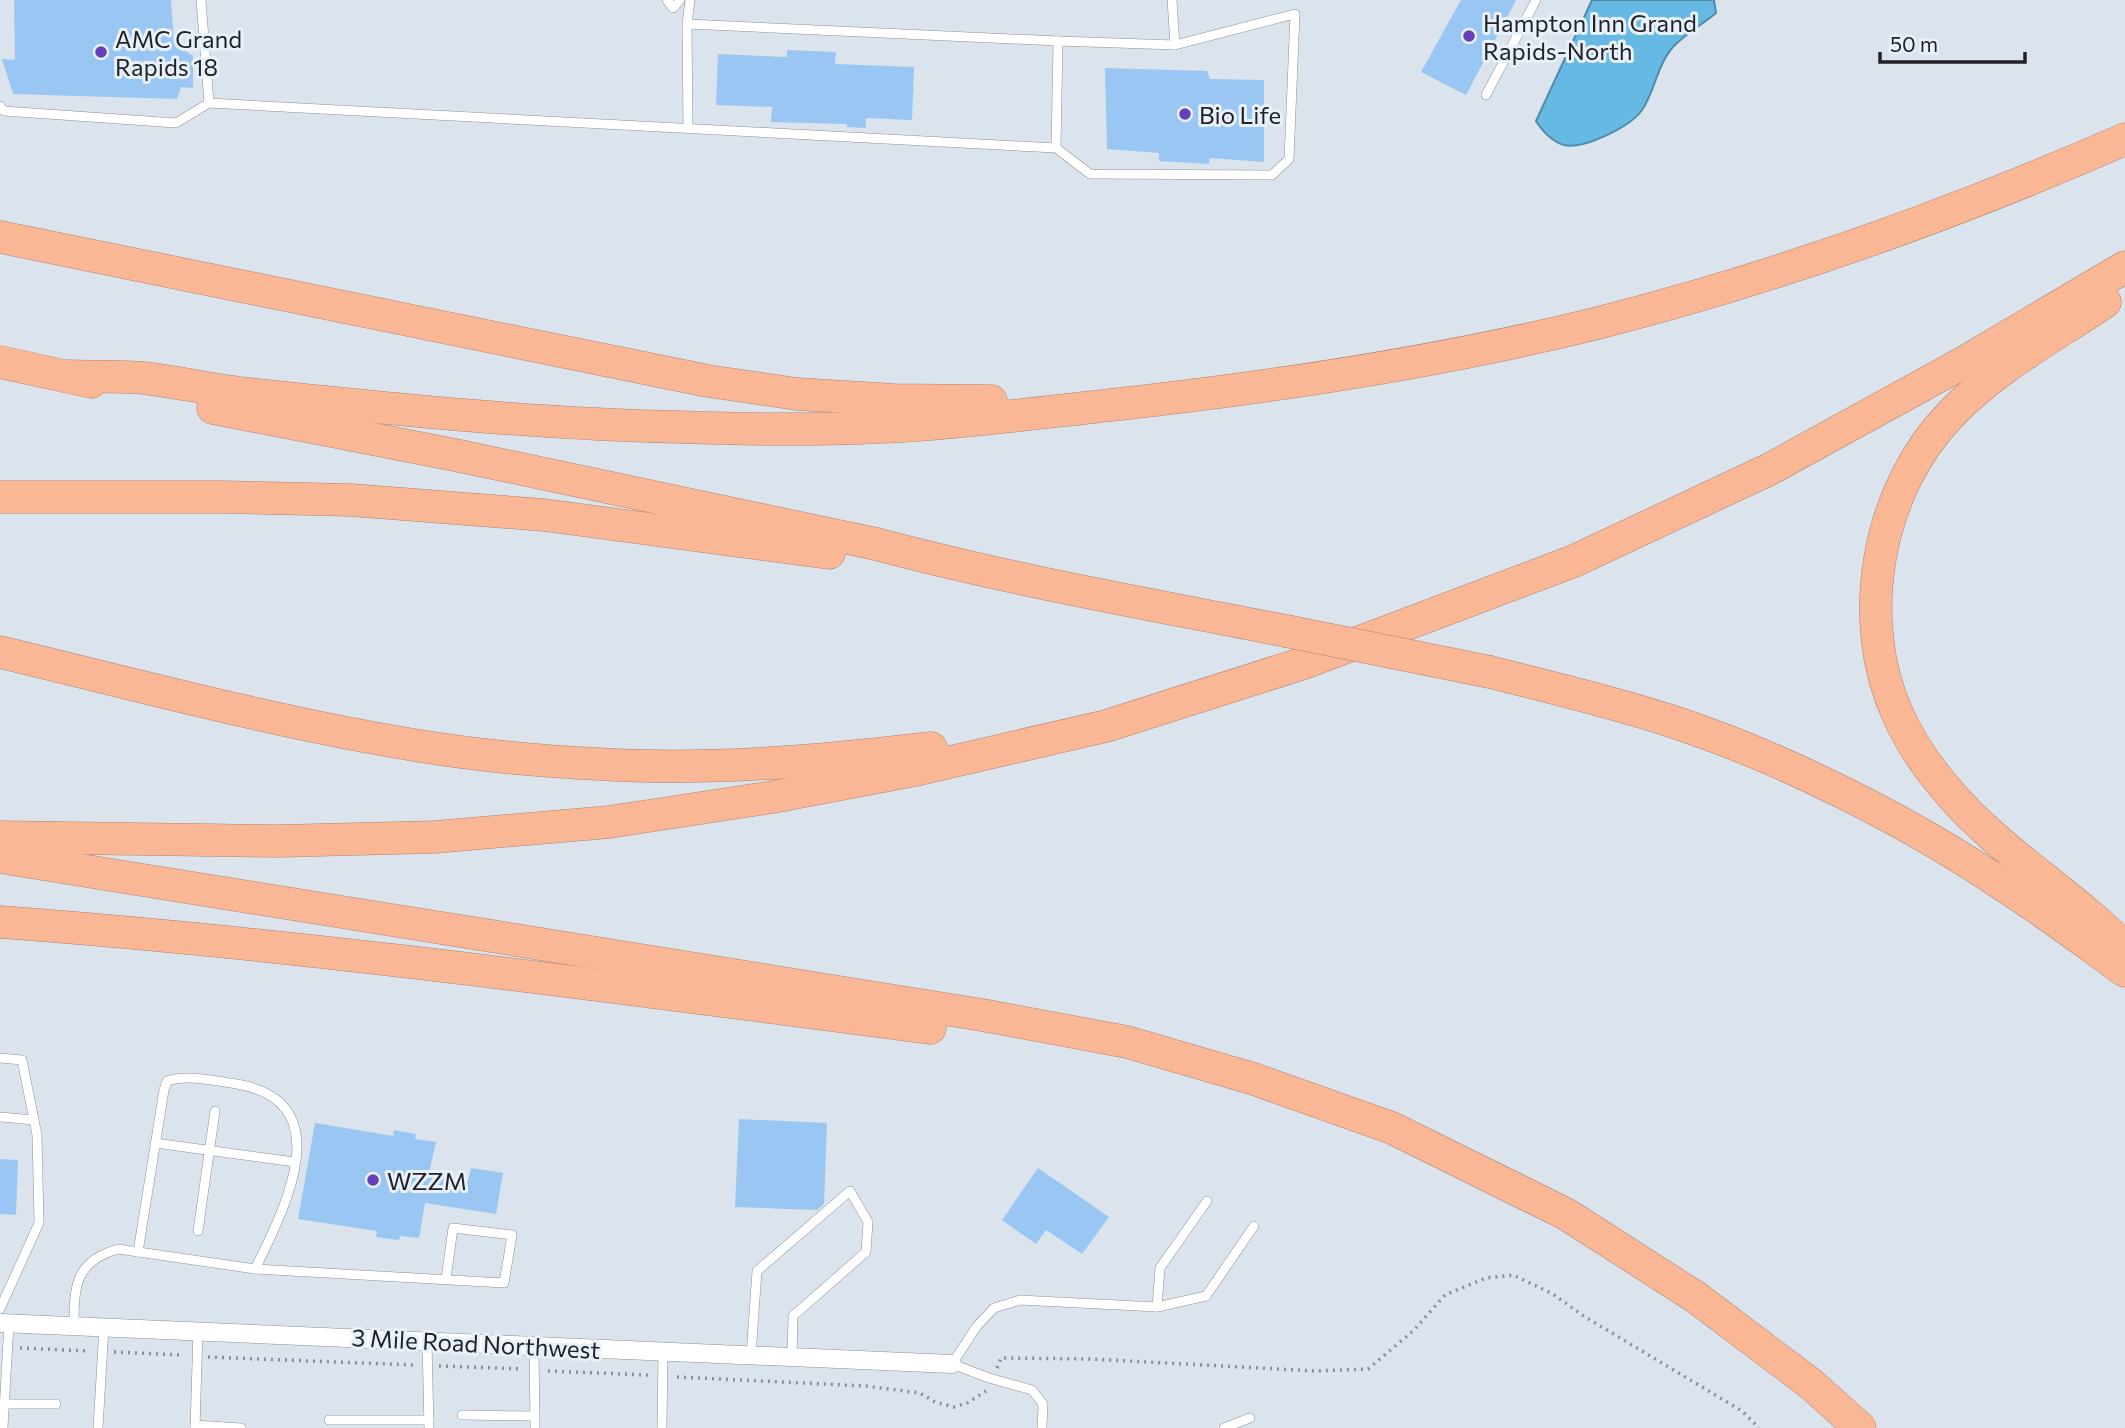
<svg xmlns="http://www.w3.org/2000/svg" width="2125" height="1428" font-family="Commissioner,sans-serif">
  <rect width="100%" height="100%" fill="#dbe3ec"/>
  <!-- water -->
  <path fill="#65b9e2" stroke="#508caa" stroke-width="2" d="M 1592,0 L 1714,0 L 1716,13 C 1703,24 1685,34 1673,47 C 1657,65 1655,91 1642,110 C 1631,126 1584,150 1564,145 C 1551,141 1543,132 1536,121 Z"/>
  <!-- building -->
  <g fill="#9ac6f4">
    <path d="M 14,0 L 171,0 L 174,43 L 193,56 L 193,88 L 181,87 L 177,99 L 13,94 L 2,59 L 15,60 Z"/>
    <path d="M 1461,0 L 1516,0 L 1466,95 L 1421,72 Z"/>
    <path d="M 787,50 L 836,52 L 835,64 L 914,67 L 912,120 L 866,118 L 866,128 L 847,127 L 847,124 L 771,122 L 772,107 L 716,105 L 718,54 L 787,57 Z"/>
    <path d="M 1105,68 L 1207,71 L 1210,79 L 1264,80 L 1264,162 L 1210,158 L 1209,164 L 1159,161 L 1159,153 L 1107,149 Z"/>
    <path d="M 739,1119 L 827,1123 L 824,1204 L 817,1210 L 735,1207 Z"/>
    <path d="M 315,1123 L 393,1136 L 394,1130 L 416,1134 L 415,1139 L 436,1142 L 429,1173 L 468,1181 L 471,1168 L 503,1173 L 496,1214 L 425,1203 L 419,1238 L 400,1236 L 399,1240 L 376,1237 L 377,1231 L 298,1219 Z"/>
    <path d="M 0,1159 L 18,1160 L 16,1215 L 0,1214 Z"/>
    <path d="M 1038,1168 L 1109,1217 L 1082,1254 L 1046,1230 L 1036,1244 L 1002,1220 Z"/>
  </g>
  <g fill="none" stroke-linecap="round" stroke-linejoin="round">
    <defs>
      <g id="service">
        <path d="M 667,0 L 673,8 L 680,0"/>
        <path d="M 1172,0 L 1175,45"/>
        <path d="M 687,24 L 1058,41"/>
        <path d="M 1486,95 L 1536,0"/>
        <path d="M 209,103 L 1056,148 L 1090,174 L 1272,175 L 1289,159 L 1295,14 L 1175,45 L 1058,41 L 1056,148"/>
        <path d="M 0,106 L 4,111 L 176,123 L 209,103 L 201,0"/>
        <path d="M 688,128 L 687,24 L 690,0"/>
        <path d="M 0,1058 L 22,1060 L 37,1135 L 39,1223 L 0,1309"/>
        <path d="M 0,1117 L 34,1120"/>
        <path d="M 155,1143 L 295,1162"/>
        <path d="M 198,1231 L 215,1111"/>
        <path d="M 138,1252 L 164,1090 L 167,1081 C 188,1074 215,1081 237,1084 C 341,1102 284,1210 255,1269"/>
        <path d="M 1157,1307 L 1160,1268 L 1207,1201"/>
        <path d="M 74,1325 C 74,1287 75,1261 118,1249 L 255,1269 L 504,1283 L 512,1235 L 453,1228 L 446,1279"/>
        <path d="M 427,1341 L 429,1428"/>
        <path d="M 534,1346 L 535,1428"/>
        <path d="M 751,1355 L 757,1271 L 850,1191 L 868,1222 L 866,1252 L 793,1316 L 792,1357"/>
        <path d="M 4,1404 L 56,1404"/>
        <path d="M 462,1415 L 535,1416"/>
        <path d="M 329,1420 L 429,1420"/>
        <path d="M 195,1425 L 241,1428"/>
        <path d="M 3,1428 L 9,1323"/>
        <path d="M 98,1428 L 104,1327"/>
        <path d="M 195,1428 L 198,1331"/>
        <path d="M 662,1428 L 663,1351"/>
        <path d="M 1042,1428 L 1043,1404 L 1032,1390 L 989,1378 L 952,1364 L 977,1326 L 994,1308 L 1020,1300 L 1157,1307 L 1206,1296 L 1254,1226"/>
        <path d="M 1224,1428 L 1250,1418"/>
      </g>
      <path id="minor" d="M 0,1323 L 952,1364"/>
      <g id="motorway">
        <path d="M 0,237 L 708,381 L 797,394 L 894,400 L 991,401"/>
        <path d="M 2105,302 C 2053,337 1995,368 1951,414 C 1877,490 1854,619 1898,715 C 1910,742 1928,768 1947,790 C 1998,851 2070,892 2125,948"/>
        <path d="M 0,362 L 91,382"/>
        <path d="M 70,376 C 94,377 119,376 143,378 C 178,382 213,390 248,394 C 391,409 535,424 679,427 C 769,430 862,431 953,422 C 1009,417 1064,410 1120,404 C 1281,386 1441,362 1598,323 C 1779,277 1954,214 2125,139"/>
        <path d="M 213,408 L 455,455 L 876,544 C 1011,580 1149,604 1286,631"/>
        <path d="M 0,497 L 222,497 L 351,500 L 544,515 L 829,553"/>
        <path d="M 0,652 C 137,685 274,722 414,745 C 474,755 537,761 598,764 C 710,771 821,761 931,748"/>
        <path d="M 1490,672 C 1553,688 1617,703 1680,724 C 1787,760 1910,822 2003,885 C 2045,912 2085,942 2125,971"/>
        <path d="M 0,837 L 279,841 L 435,837 L 609,822 L 773,797 L 920,769 L 1106,726 L 1304,663 L 1574,561 L 1770,469 L 1961,364 L 2125,267"/>
        <path d="M 0,857 L 982,1015 L 1127,1042 L 1254,1079 L 1392,1128 L 1566,1214 L 1697,1298 L 1811,1384 L 1860,1428"/>
        <path d="M 0,922 C 311,945 621,988 930,1028"/>
      </g>
    </defs>
    <!-- service casing -->
    <use href="#service" stroke="#8a9299" stroke-width="10"/>
    <!-- minor casing -->
    <use href="#minor" stroke="#8a9299" stroke-width="19"/>
    <!-- motorway casing -->
    <use href="#motorway" stroke="#ae836f" stroke-width="33"/>
    <!-- path -->
    <g stroke="#898f96" stroke-width="3.5" stroke-dasharray="2 5" stroke-linecap="butt">
      <path d="M 20,1348 L 89,1351"/>
      <path d="M 114,1352 L 183,1355"/>
      <path d="M 208,1357 L 414,1365"/>
      <path d="M 439,1366 L 522,1369"/>
      <path d="M 997,1368 L 1001,1358 L 1092,1359 L 1316,1371 L 1368,1369 L 1413,1331 L 1445,1295 L 1486,1278 L 1513,1275 L 1553,1294 L 1582,1315 L 1742,1411 L 1759,1428"/>
      <path d="M 548,1371 L 648,1375"/>
      <path d="M 677,1377 L 865,1386 L 920,1393 L 935,1402 L 954,1407 L 967,1403 L 986,1391"/>
    </g>
    <!-- service -->
    <use href="#service" stroke="#fff" stroke-width="9"/>
    <!-- minor -->
    <use href="#minor" stroke="#fff" stroke-width="18"/>
    <!-- motorway -->
    <use href="#motorway" stroke="#fab796" stroke-width="32"/>
    <defs>
      <path id="motorway-bridge" d="M 1286,631 L 1490,672"/>
    </defs>
    <!-- motorway-bridge casing -->
    <use href="#motorway-bridge" stroke="#ae836f" stroke-width="33" stroke-linecap="butt"/>
    <!-- motorway-bridge -->
    <use href="#motorway-bridge" stroke="#fab796" stroke-width="32"/>
  </g>
  <!-- markers -->
  <g fill="#6540b8" stroke="#e8f0f9" stroke-width="2.5">
    <circle cx="1469" cy="36" r="7"/>
    <circle cx="101" cy="52" r="7"/>
    <circle cx="1185" cy="114" r="7"/>
    <circle cx="373" cy="1180" r="7"/>
  </g>
  <g text-anchor="middle" dominant-baseline="central" stroke-width="6" stroke-linejoin="round" paint-order="stroke">
    <!-- poi labels -->
    <g font-size="24" fill="#202226" stroke="#e8f0f9" text-anchor="start">
      <text x="1483" y="22">Hampton Inn Grand<tspan x="1483" dy="28">Rapids-North</tspan></text>
      <text x="115" y="38">AMC Grand<tspan x="115" dy="28">Rapids 18</tspan></text>
      <text x="1199" y="114">Bio Life</text>
      <text x="387" y="1180">WZZM</text>
    </g>
    <!-- street labels -->
    <g font-size="24" fill="#202226" stroke="#e8f0f9">
      <text transform="translate(476 1343) rotate(3)">3 Mile Road Northwest</text>
    </g>
  </g>
  <!-- scale -->
  <path d="M1880 52v10h145v-10" fill="none" stroke="#202226" stroke-width="3.5"/>
  <text x="1890" y="52" font-size="21" fill="#202226" stroke="#e8f0f9" stroke-width="5" paint-order="stroke">50 m</text>
</svg>
